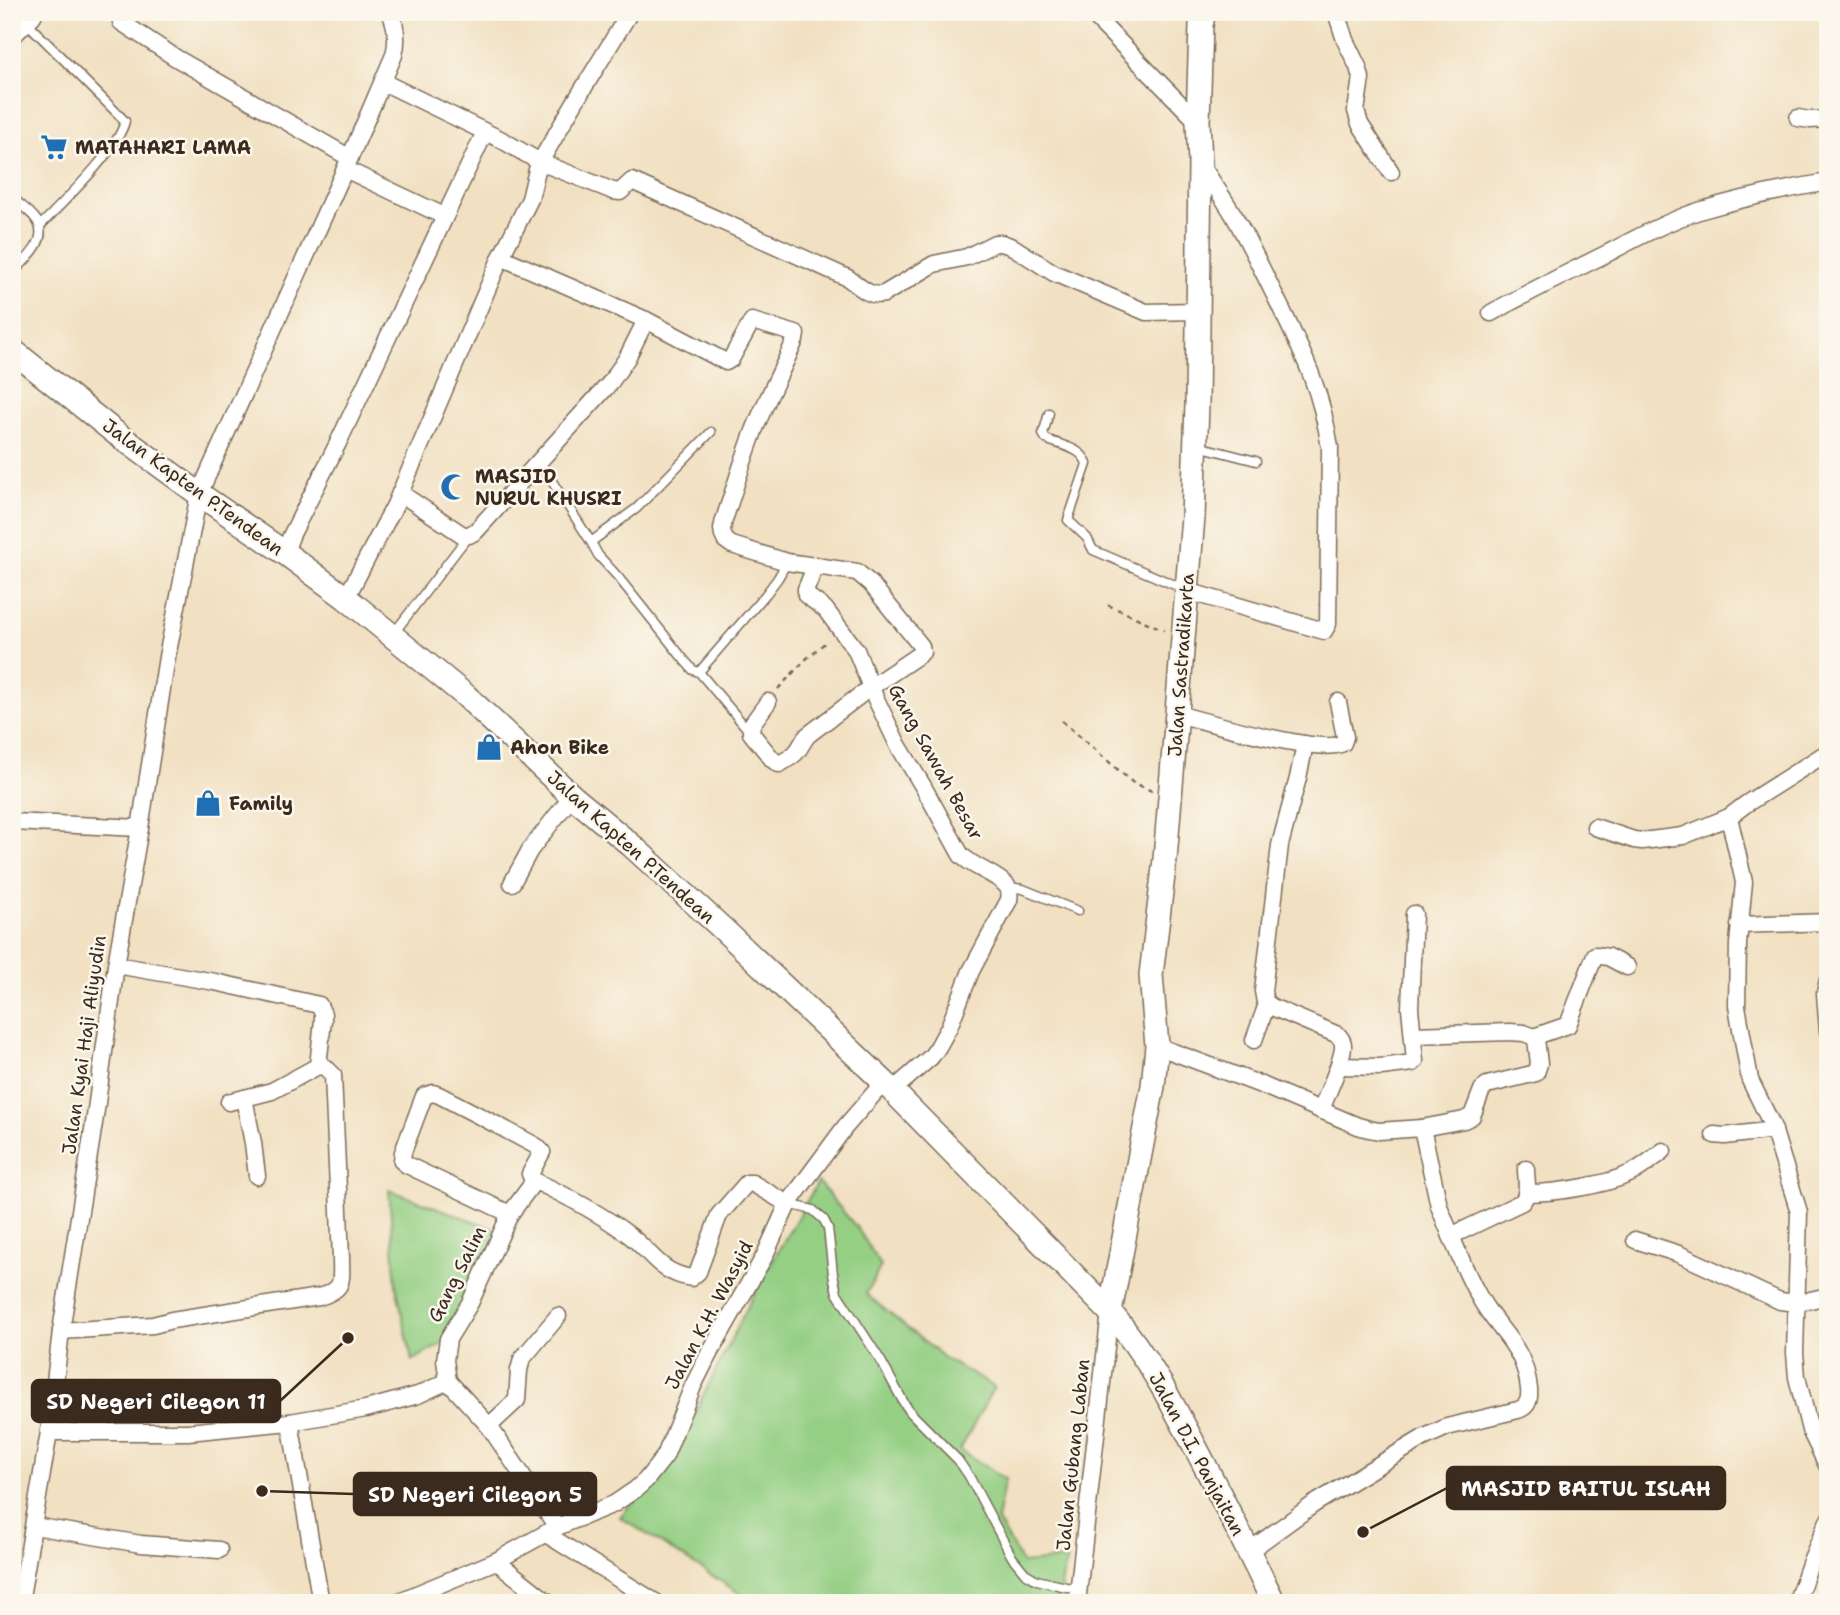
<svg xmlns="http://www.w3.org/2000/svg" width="1840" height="1615" font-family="'Shantell Sans',sans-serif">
  <rect width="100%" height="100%" fill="#fbf7ec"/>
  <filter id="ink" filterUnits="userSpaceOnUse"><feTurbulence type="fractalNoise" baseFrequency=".0143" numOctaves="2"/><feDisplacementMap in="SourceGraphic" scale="14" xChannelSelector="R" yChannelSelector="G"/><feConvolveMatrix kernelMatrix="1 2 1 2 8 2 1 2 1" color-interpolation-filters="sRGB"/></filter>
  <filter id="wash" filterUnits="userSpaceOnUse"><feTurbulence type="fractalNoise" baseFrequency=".00686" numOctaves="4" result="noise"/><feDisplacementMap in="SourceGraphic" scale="28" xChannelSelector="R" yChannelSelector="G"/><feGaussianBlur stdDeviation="1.57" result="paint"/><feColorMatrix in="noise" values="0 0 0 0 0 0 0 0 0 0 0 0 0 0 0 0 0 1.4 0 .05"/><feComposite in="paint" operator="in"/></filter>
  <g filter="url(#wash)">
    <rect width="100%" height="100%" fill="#f1e0c1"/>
    <!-- green -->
    <g fill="#94cf84" stroke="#687c51" stroke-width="2">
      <path d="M 818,1182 L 858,1229 L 881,1266 L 866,1294 L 945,1359 L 994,1387 L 960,1450 L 1005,1479 L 997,1519 L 1022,1563 L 1067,1559 L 1057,1603 L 755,1603 L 620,1517 L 675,1452 L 759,1284 Z"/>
      <path d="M 389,1190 L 501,1231 L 459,1334 L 412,1361 L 396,1285 Z"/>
    </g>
  </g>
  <g filter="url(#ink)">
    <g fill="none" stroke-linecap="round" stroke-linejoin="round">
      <defs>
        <g id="lane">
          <path d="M 26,22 L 125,121 C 119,149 61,204 40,226"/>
          <path d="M 12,197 C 19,204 28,210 34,217 C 53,238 26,259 12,274"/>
          <path d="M 1049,413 L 1043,434 L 1046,439 C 1060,446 1082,447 1087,464 L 1068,520 L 1087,538 L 1093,550 L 1184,589"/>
          <path d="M 711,432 L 637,508 L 591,542 L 598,555 L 618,577 L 685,661 L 693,670 L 699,672 L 766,594 L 778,578 L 787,562"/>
          <path d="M 1198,446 L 1256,461"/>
          <path d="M 539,461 L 591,542"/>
          <path d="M 394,633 L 469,535"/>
          <path d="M 699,672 L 749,731"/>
          <path d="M 1008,887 L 1023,889 L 1078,911"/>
          <path d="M 788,1204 L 813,1210 L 824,1220 L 828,1228 L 833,1274 L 837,1293 L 881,1361 L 904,1403 L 911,1413 L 958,1460 L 969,1476 L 1012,1557 L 1025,1573 L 1037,1580 L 1066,1587 L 1079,1588"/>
        </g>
        <g id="street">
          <path d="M 1090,12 L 1198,122"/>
          <path d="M 1336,12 L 1345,40 L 1358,67 L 1361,78 L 1356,111 L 1360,124 L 1391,172"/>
          <path d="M 121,22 L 176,58 L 350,158"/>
          <path d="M 383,82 L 500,139 L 540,162 L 575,102 L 630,12"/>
          <path d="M 1798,118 L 1810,120 L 1828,119"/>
          <path d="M 345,169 L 444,216"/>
          <path d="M 1491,313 C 1530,291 1570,272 1610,252 C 1640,236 1670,220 1702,210 C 1743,198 1786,189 1828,182"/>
          <path d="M 646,320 L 726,362 L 731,359 L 752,321 L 796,334 L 795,340 C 782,371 766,400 754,431 C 743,460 734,490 724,520 L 722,529 L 723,535 L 725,540 L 732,545 L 787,562 L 857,572 L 871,584 L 921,646 L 922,652 L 917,656 L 871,687 L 808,735 C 803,740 802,745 798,750 C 794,756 785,761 779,764 L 773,760 L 751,733 L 752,724 L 768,702"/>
          <path d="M 400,493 L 463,535 L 469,535 L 476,531 L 610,383 L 627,358 L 646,320 L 501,257"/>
          <path d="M 285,553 L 291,536 L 338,443 L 485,132"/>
          <path d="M 816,565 L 806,589 L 806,595 L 825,609 L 856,650 L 874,695 L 898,745 L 924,788 L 961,855 C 974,868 994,873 1005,884 C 1010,888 1010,894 1009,900 L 971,971 L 949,1027 L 938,1047 L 931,1057 L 892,1091"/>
          <path d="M 1187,591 L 1324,631 L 1328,624 L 1330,448 C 1322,392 1304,355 1280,306 C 1265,275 1250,244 1233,214 C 1223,197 1211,181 1201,164"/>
          <path d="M 346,598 L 395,505 L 501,257 L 530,199 L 537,170 L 540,162 L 613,191 L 620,192 L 632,181 L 654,191 L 848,278 C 859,286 870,298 884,294 L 934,264 L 967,257 L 995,243 L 1002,243 L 1013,247 L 1054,273 L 1146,312 L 1198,311"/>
          <path d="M 1177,714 C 1205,721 1322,756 1343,743 L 1345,737 L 1338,702"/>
          <path d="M 1305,744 L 1298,778 L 1280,845 L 1263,991 L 1265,1002 L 1272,1007 L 1338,1035 C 1341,1039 1343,1040 1343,1045 C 1344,1059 1326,1095 1321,1111"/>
          <path d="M 1729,817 L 1744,882 L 1738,944 L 1737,1006 L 1750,1080 L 1772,1125 L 1799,1212 L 1795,1353 L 1797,1377 L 1810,1430 L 1828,1467"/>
          <path d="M 12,822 L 140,828"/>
          <path d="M 1595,827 L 1634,840 L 1642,841 L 1683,836 L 1729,817 L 1746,804 L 1828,752"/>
          <path d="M 512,883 L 530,850 L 572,796"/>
          <path d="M 1739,925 L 1828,922"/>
          <path d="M 116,965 L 215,982 L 319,1005 L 323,1014 L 323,1020 L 318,1066"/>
          <path d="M 1828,980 L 1825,993 L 1828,1031"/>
          <path d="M 1413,1035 L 1510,1032 L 1524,1033 L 1537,1038"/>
          <path d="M 1254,1040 L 1267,1004"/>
          <path d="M 1157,1046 L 1264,1086 L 1358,1126 L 1369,1129 L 1379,1131 L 1422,1128 L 1464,1120 L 1472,1116 L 1482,1090 L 1487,1085 L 1536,1073 L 1539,1064 L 1536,1039 L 1539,1035 L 1568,1025 L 1595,955 L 1608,957 L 1627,967"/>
          <path d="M 1339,1066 L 1381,1067 L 1413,1063 L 1415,1061 L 1410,1008 L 1414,914"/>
          <path d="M 244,1098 L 253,1143 L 257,1176"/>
          <path d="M 1422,1128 L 1439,1206 L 1451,1236"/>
          <path d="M 1714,1135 L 1725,1136 L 1774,1130"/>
          <path d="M 533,1180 C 565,1195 600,1213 629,1235 C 653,1253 658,1272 691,1278 L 698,1272 L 719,1215 L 747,1183 L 752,1183 L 788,1204"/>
          <path d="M 1526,1193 C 1556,1193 1610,1185 1635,1171 C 1645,1165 1654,1158 1663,1151"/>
          <path d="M 510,1214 L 407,1165 L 402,1161 L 403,1152 L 424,1096 L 433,1093 L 439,1095 L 495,1124 L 536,1146 L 542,1152 L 530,1174 L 533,1180 L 530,1187 L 510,1214 L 470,1303 L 448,1339 L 445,1360 L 448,1381 L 489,1426 L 557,1527"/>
          <path d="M 1635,1240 L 1679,1254 L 1780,1301 L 1797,1303 L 1828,1296"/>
          <path d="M 61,1331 L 153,1325 L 172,1320 L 319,1297 C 345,1289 341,1282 341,1258 L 333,1075 L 325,1067 L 318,1066 L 272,1091 L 229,1102"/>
          <path d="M 290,1422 L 321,1603"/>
          <path d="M 489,1426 L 517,1400 L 519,1370 L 522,1359 L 558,1316"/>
          <path d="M 49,1432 L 188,1432 L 290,1422 L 366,1409 L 418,1395 L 448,1381"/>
          <path d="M 34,1526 L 141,1544 L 219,1550"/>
          <path d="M 546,1534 L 657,1603"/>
          <path d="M 1249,1551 L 1314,1504 L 1423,1438 L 1447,1427 L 1518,1410 C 1528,1407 1530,1399 1529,1389 C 1525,1347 1500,1333 1481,1300 C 1469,1280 1460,1257 1451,1236 L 1522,1202 C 1530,1194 1526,1179 1526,1169"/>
          <path d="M 496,1561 L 549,1603"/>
          <path d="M 20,1603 L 49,1432 L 61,1331 L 95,1117 L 116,965 L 140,828 L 167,657 L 199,494 L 345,169 L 394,55 C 398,40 397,27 390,12"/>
          <path d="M 395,1603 L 496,1561 L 557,1527 L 614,1504 L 636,1489 L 646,1480 L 665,1456 L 693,1386 L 709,1354 L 764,1257 L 788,1204 L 845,1127 L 884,1082"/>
          <path d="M 1077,1603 L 1110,1312"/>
          <path d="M 1796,1603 L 1811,1561 L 1828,1521"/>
        </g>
        <g id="secondary">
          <path d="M 12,350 L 117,434 L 199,494 L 285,553 L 346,598 L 466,696 L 572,796 L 631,845 L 724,930 L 884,1082 L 1110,1312 C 1148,1356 1175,1408 1201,1458 C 1226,1506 1250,1554 1274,1603"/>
          <path d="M 1110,1312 L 1153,1086 L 1157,1046 L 1151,975 L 1165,859 L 1193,517 L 1197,405 L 1200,162 L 1198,122 L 1201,25 L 1204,12"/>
        </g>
        <path id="highway" d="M 12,27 L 27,12"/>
      </defs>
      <!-- lane casing -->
      <use href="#lane" stroke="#7b6a57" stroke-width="11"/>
      <!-- street casing -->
      <use href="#street" stroke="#7b6a57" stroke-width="19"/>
      <!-- secondary casing -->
      <use href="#secondary" stroke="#7b6a57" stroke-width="26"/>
      <!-- highway casing -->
      <use href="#highway" stroke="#7b6a57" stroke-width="33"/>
      <!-- path -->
      <g stroke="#7b6a57" stroke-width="2.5" stroke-dasharray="5 5" stroke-linecap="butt">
        <path d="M 1108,605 L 1164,630"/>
        <path d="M 778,689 L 805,660 L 828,640"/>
        <path d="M 1062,721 L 1132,782 L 1152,791"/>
      </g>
      <!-- lane -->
      <use href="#lane" stroke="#fff" stroke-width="8"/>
      <!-- street -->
      <use href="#street" stroke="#fff" stroke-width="16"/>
      <!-- secondary -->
      <use href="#secondary" stroke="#fff" stroke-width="23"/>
      <!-- highway -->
      <use href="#highway" stroke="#fff" stroke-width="30"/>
    </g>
  </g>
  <!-- icons -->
  <defs>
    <symbol id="supermarket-bare" viewBox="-9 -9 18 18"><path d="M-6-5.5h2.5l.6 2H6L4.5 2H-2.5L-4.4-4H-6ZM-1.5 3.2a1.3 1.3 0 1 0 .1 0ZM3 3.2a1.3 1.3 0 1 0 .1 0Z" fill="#1f6fb2" stroke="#fbf7ec" stroke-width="2.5" paint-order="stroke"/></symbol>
    <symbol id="mosque-bare" viewBox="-9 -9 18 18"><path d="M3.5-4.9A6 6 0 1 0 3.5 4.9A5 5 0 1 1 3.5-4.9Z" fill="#1f6fb2" stroke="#fbf7ec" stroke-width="2.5" paint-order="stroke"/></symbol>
    <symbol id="shop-bare" viewBox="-9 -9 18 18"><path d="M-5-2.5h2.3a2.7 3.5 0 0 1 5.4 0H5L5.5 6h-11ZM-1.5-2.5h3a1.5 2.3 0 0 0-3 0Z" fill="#1f6fb2" stroke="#fbf7ec" stroke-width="2.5" paint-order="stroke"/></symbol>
  </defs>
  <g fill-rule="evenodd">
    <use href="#supermarket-bare" x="35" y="128" width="38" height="38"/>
    <use href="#mosque-bare" x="435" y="468" width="38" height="38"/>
    <use href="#shop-bare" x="470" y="728" width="38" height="38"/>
    <use href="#shop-bare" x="189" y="784" width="38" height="38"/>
  </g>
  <g text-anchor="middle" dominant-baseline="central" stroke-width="5" stroke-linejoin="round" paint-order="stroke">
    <!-- poi labels -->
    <g font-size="19" font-weight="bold" fill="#3b2a1e" stroke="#fbf7ec" text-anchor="start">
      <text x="75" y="147">MATAHARI LAMA</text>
      <text x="475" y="476">MASJID<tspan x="475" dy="22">NURUL KHUSRI</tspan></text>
      <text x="510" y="747">Ahon Bike</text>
      <text x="229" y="803">Family</text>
    </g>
    <!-- street labels -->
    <g font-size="19" fill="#3b2a1e" stroke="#fbf7ec">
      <text transform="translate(193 487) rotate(36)">Jalan Kapten P.Tendean</text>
      <text transform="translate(1181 665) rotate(-86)">Jalan Sastradikarta</text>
      <text transform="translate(936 762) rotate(61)">Gang Sawah Besar</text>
      <text transform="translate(631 847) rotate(42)">Jalan Kapten P.Tendean</text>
      <text transform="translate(84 1045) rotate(-82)">Jalan Kyai Haji Aliyudin</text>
      <text transform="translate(457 1274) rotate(-63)">Gang Salim</text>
      <text transform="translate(709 1315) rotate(-62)">Jalan K.H. Wasyid</text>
      <text transform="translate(1197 1454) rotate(62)">Jalan D.I. Panjaitan</text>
      <text transform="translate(1073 1455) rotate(-84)">Jalan Gubang Laban</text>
    </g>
  </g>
  <!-- callouts -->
  <path fill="none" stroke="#3b2a1e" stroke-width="2.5" d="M348 1338L280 1401M1363 1532L1447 1488M262 1491L354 1494"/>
  <g fill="#3b2a1e" stroke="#fbf7ec" stroke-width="2.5">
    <circle cx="348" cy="1338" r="7"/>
    <circle cx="1363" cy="1532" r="7"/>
    <circle cx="262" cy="1491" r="7"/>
  </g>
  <g fill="#3b2a1e" stroke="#3b2a1e" stroke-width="2.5">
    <rect x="32" y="1380" width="248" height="42" rx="7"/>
    <rect x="1447" y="1467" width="278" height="42" rx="7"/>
    <rect x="354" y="1473" width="242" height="42" rx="7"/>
  </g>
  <g font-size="21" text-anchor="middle" font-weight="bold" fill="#fff">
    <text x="156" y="1409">SD Negeri Cilegon 11</text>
    <text x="1586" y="1496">MASJID BAITUL ISLAH</text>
    <text x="475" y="1502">SD Negeri Cilegon 5</text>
  </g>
  <!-- margin -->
  <rect width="1840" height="1615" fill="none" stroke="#fbf7ec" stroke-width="42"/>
</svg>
